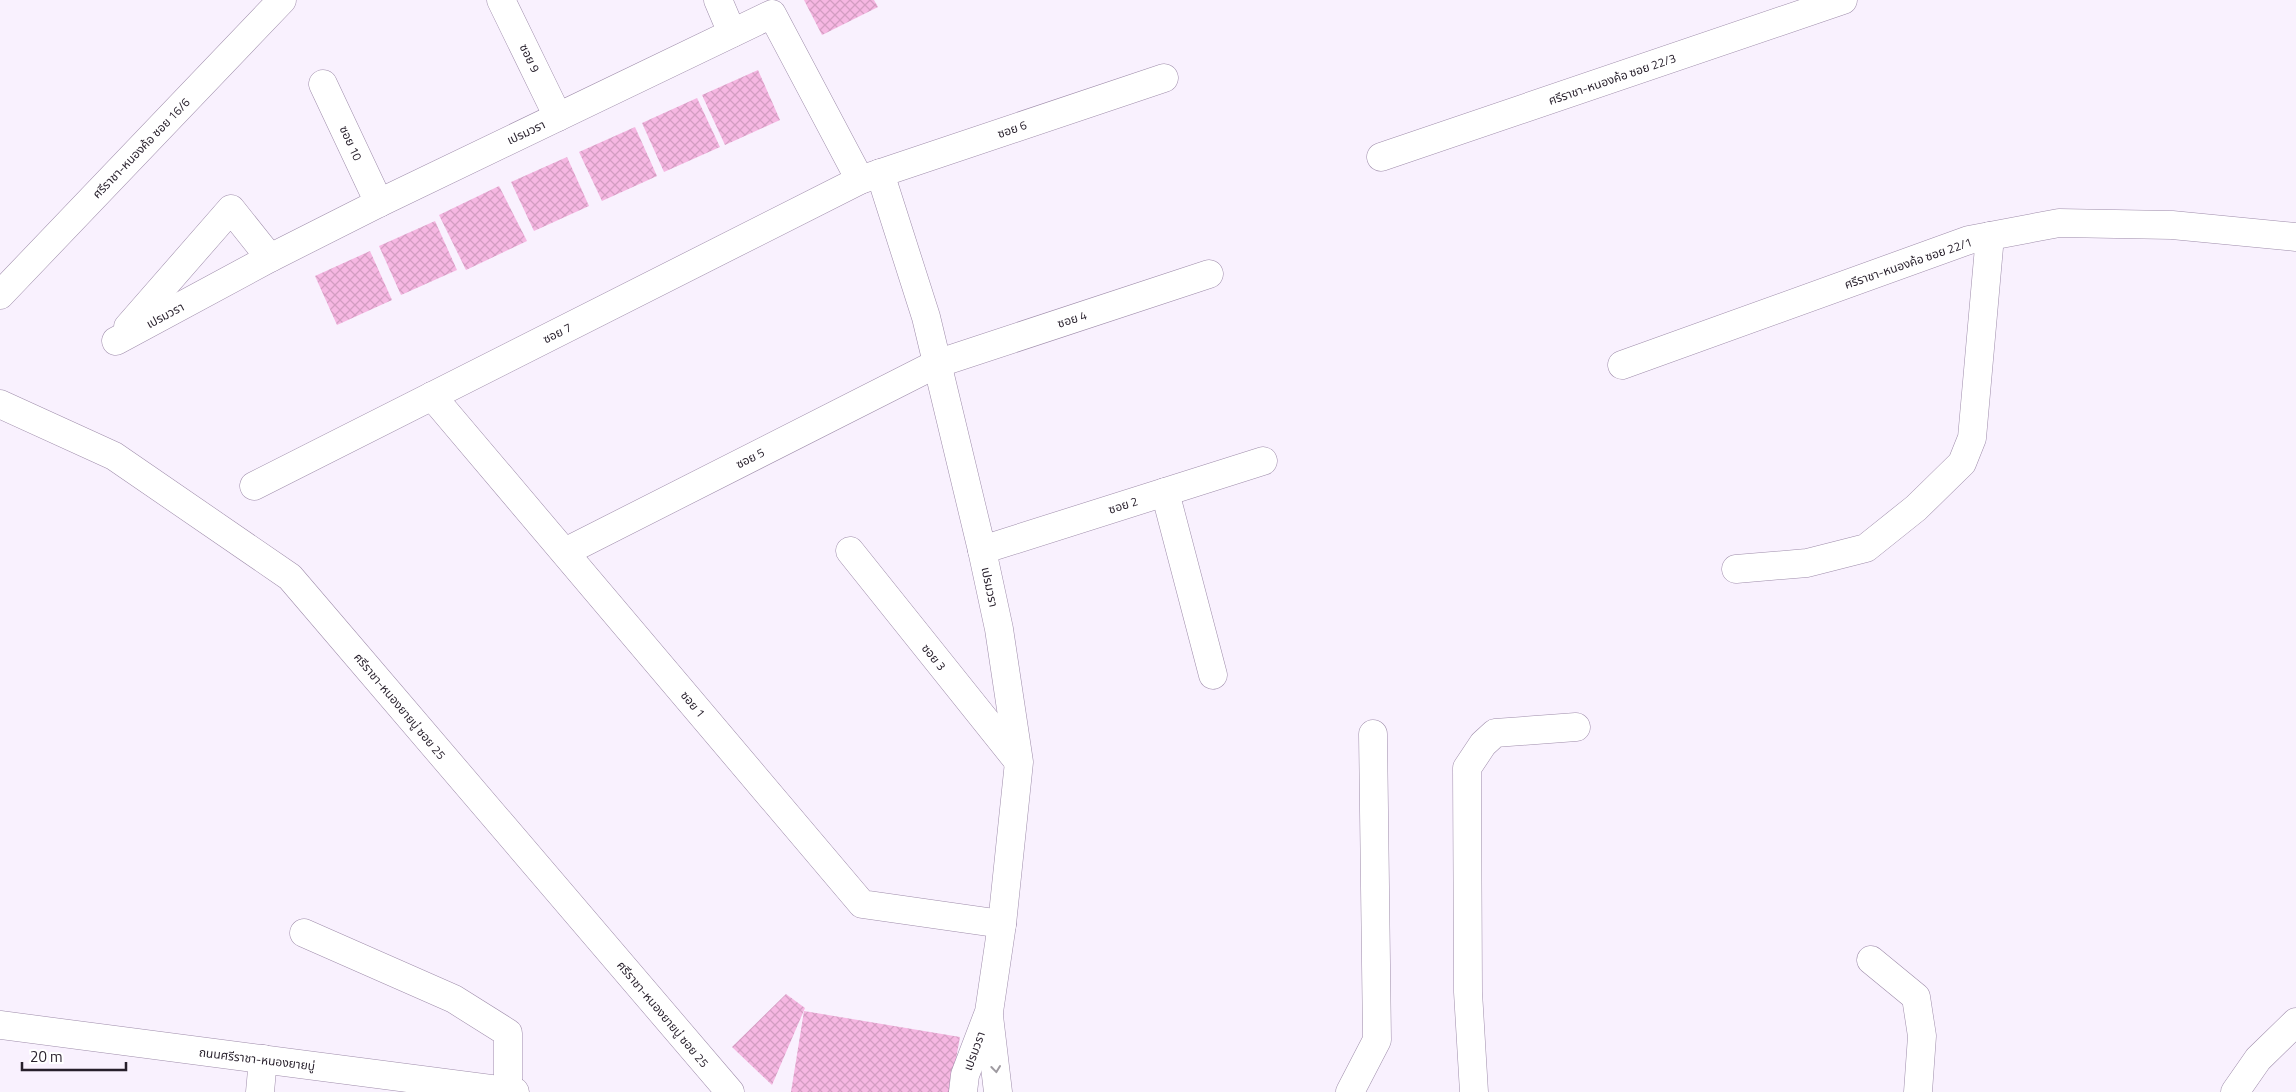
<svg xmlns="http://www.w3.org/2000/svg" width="2296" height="1092" font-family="'Titillium Web','Noto Sans Thai',sans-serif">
  <defs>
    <pattern id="building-cross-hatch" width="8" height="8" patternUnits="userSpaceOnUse" patternTransform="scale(1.25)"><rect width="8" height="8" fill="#f6b7e2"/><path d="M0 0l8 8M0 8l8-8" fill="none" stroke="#d39dc2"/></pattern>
  </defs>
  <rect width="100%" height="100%" fill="#f9f1fe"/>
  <!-- building -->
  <g fill="url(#building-cross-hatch)">
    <path d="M 804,0 L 874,0 L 878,7 L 822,35 Z"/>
    <path d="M 758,70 L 780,120 L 725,145 L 702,95 Z"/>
    <path d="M 697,98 L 720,147 L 664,172 L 642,123 Z"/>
    <path d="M 635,127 L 657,176 L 602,201 L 579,152 Z"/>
    <path d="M 567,157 L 589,206 L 534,231 L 511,182 Z"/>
    <path d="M 499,186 L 527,241 L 466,270 L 439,215 Z"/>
    <path d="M 435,221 L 457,270 L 401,295 L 379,246 Z"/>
    <path d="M 370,251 L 392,300 L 337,325 L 315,276 Z"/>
    <path d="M 786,994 L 805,1008 L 772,1085 L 732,1047 Z"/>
    <path d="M 804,1011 L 960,1037 L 950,1092 L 791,1092 Z"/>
  </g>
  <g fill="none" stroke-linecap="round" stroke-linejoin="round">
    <defs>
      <g id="minor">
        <path d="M 501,0 L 558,117"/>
        <path d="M 718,0 L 732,33"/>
        <path d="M 323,84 L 379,203"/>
        <path d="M 1381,157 L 1843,0"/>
        <path d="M 880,173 L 926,317 L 982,550 L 999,629 L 1019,762 L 1002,924 L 989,1012 L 965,1075 L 963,1092"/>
        <path d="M 0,295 L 282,0"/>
        <path d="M 128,327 L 231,209 L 270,258"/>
        <path d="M 116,341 L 270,258 L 379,203 L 772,14 L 860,180"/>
        <path d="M 1622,365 L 1969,240 L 2059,223 L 2172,225 L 2296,237"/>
        <path d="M 432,396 L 862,904 L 1002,924"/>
        <path d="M 0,404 L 114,456 L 290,577 L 730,1092"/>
        <path d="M 254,486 L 860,180 L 1164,78"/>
        <path d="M 1165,492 L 1213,675"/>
        <path d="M 982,550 L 1263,461"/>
        <path d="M 850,551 L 1018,761"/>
        <path d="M 565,552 L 936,364 L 1209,274"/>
        <path d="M 1736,569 L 1807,563 L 1866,548 L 1916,508 L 1962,463 L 1972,438 L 1990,236"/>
        <path d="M 304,933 L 454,999 L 508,1033 L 508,1091"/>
        <path d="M 1871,960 L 1916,997 L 1922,1036 L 1918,1092"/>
        <path d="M 989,1016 L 998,1092"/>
        <path d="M 260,1092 L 263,1059"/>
        <path d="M 1350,1092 L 1377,1040 L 1373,734"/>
        <path d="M 1474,1092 L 1468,992 L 1467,768 L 1483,744 L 1495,733 L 1576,727"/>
        <path d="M 2235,1092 L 2258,1059 L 2296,1022"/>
      </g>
      <path id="major" d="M 0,1025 L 515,1092"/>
    </defs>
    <!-- minor casing -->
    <use href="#minor" stroke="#9e8caa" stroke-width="29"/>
    <!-- major casing -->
    <use href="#major" stroke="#9e8caa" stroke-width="29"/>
    <!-- minor -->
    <use href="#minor" stroke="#fff" stroke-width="28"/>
    <!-- major -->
    <use href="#major" stroke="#fff" stroke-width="28"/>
  </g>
  <!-- one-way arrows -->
  <defs><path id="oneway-chevron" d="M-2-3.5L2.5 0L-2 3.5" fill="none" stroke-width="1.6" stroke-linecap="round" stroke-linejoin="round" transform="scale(1.25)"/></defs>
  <use stroke="#9e9aa0" href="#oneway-chevron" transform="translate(996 1069) rotate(83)"/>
  <g text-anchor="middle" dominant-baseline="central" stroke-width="4.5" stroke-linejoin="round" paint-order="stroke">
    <!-- street labels -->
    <g font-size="12" fill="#271f2b" stroke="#fff">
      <text transform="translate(530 58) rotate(64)">ซอย 9</text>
      <text transform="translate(1612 79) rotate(-19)">ศรีราชา-หนองค้อ ซอย 22/3</text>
      <text transform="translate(1012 129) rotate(-19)">ซอย 6</text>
      <text transform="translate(526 132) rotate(-25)">เปรมวรา</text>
      <text transform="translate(351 143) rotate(65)">ซอย 10</text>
      <text transform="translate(141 148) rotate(-46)">ศรีราชา-หนองค้อ ซอย 16/6</text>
      <text transform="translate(1908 263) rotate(-19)">ศรีราชา-หนองค้อ ซอย 22/1</text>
      <text transform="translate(165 315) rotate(-28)">เปรมวรา</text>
      <text transform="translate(1072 319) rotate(-18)">ซอย 4</text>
      <text transform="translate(557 333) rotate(-27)">ซอย 7</text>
      <text transform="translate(750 458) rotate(-27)">ซอย 5</text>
      <text transform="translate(1123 505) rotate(-18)">ซอย 2</text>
      <text transform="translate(990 587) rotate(78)">เปรมวรา</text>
      <text transform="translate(934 657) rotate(51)">ซอย 3</text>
      <text transform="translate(693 704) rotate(50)">ซอย 1</text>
      <text transform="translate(400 706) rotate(50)">ศรีราชา-หนองยายบู่ ซอย 25</text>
      <text transform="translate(663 1014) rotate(50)">ศรีราชา-หนองยายบู่ ซอย 25</text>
      <text transform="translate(974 1051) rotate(-70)">เปรมวรา</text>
      <text transform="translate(257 1059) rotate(7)">ถนนศรีราชา-หนองยายบู่</text>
    </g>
  </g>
  <!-- scale -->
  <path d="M22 1062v8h104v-8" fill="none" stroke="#271f2b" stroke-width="2.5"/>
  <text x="30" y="1062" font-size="15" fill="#271f2b" stroke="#ffffff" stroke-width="4" paint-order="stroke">20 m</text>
</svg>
